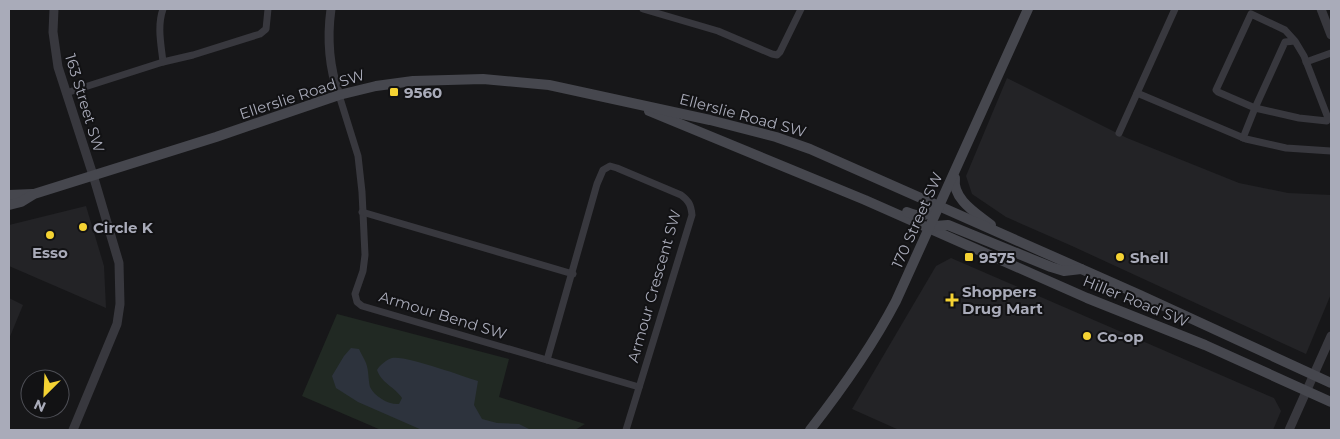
<svg xmlns="http://www.w3.org/2000/svg" width="1340" height="439" font-family="Montserrat,sans-serif">
  <rect width="100%" height="100%" fill="#171719"/>
  <!-- built -->
  <g fill="#232326">
    <path d="M 1007,78 L 1127,138 L 1239,183 L 1288,193 L 1331,195 L 1331,294 L 1306,354 L 1072,246 L 1006,217 L 972,194 L 966,176 Z"/>
    <path d="M 86,206 L 104,266 L 106,308 L 9,266 L 9,225 Z"/>
    <path d="M 951,258 L 1274,398 L 1281,411 L 1273,430 L 899,430 L 852,409 L 936,266 Z"/>
    <path d="M 9,298 L 23,305 L 9,339 Z"/>
  </g>
  <!-- green -->
  <path fill="#212923" d="M 337,314 L 509,359 L 499,397 L 585,424 L 575,430 L 381,430 L 302,396 Z"/>
  <!-- water -->
  <path fill="#2d333d" d="M 351,348 L 359,349 C 361,354 364,358 366,363 C 369,371 368,379 370,387 C 375,397 389,405 399,404 L 402,398 C 394,386 382,384 377,370 C 379,366 387,359 392,358 C 405,355 462,376 478,381 L 474,405 L 482,419 L 497,423 L 519,424 L 531,430 L 422,430 L 358,402 L 336,388 L 332,376 L 344,356 Z"/>
  <g fill="none" stroke-linecap="round" stroke-linejoin="round">
    <!-- minor -->
    <g stroke="#38383e" stroke-width="7">
      <path d="M 643,9 L 718,31 L 772,54 L 777,55 L 780,52 L 801,9"/>
      <path d="M 163,62 C 161,44 157,26 163,9"/>
      <path d="M 1306,62 L 1331,53"/>
      <path d="M 66,93 L 163,62 L 193,55 L 260,34 L 266,29 L 268,9"/>
      <path d="M 1137,93 L 1246,139 L 1286,148 L 1331,151"/>
      <path d="M 339,95 L 358,156 L 362,192 L 365,255 L 363,271 L 355,294 L 357,302 L 362,306 L 639,387"/>
      <path d="M 1119,133 L 1175,9"/>
      <path d="M 1243,138 L 1255,108 L 1299,118 L 1327,121 L 1328,118 L 1304,56 L 1295,41 L 1285,42 L 1255,108 L 1218,92 L 1216,90 L 1251,14 L 1285,30 L 1295,41"/>
      <path d="M 362,212 L 573,274"/>
      <path d="M 547,360 L 597,184 L 603,170 L 610,166 L 617,168 L 681,195 C 689,201 691,205 692,215 L 626,430"/>
    </g>
    <!-- tertiary -->
    <g stroke="#38383e" stroke-width="9">
      <path d="M 54,9 L 53,32 L 58,67 L 93,175 L 119,263 L 120,304 L 117,324 L 73,430"/>
      <path d="M 331,9 C 327,38 329,67 339,95"/>
      <path d="M 1321,9 L 1331,35"/>
      <path d="M 1289,430 L 1331,336"/>
    </g>
    <!-- secondary -->
    <g stroke="#46474e" stroke-width="10">
      <path d="M 649,111 L 865,200 L 1087,298 L 1205,345 L 1331,402"/>
      <path d="M 955,178 C 952,199 976,213 991,225"/>
      <path d="M 9,195 L 33,194"/>
      <path d="M 9,205 L 21,202 L 34,194 L 216,137 L 339,95 L 376,86 L 413,81 L 483,79 L 549,85 L 710,120 L 776,137 L 810,149 L 1140,295 L 1331,383"/>
      <path d="M 907,212 C 921,218 928,216 939,207"/>
      <path d="M 930,229 L 935,226 L 948,225 L 1051,267 L 1064,271 L 1081,269"/>
      <path d="M 810,430 C 842,389 872,347 896,301 L 1028,9"/>
    </g>
  </g>
  <!-- markers -->
  <g fill="#f5d333" stroke="#121214" stroke-width="2">
    <rect x="389" y="87" width="10" height="10" rx="2.5"/>
    <circle cx="83" cy="227" r="5"/>
    <circle cx="50" cy="235" r="5"/>
    <rect x="964" y="252" width="10" height="10" rx="2.5"/>
    <circle cx="1120" cy="257" r="5"/>
    <path d="M949.5 292.5h5v5h5v5h-5v5h-5v-5h-5v-5h5z"/>
    <circle cx="1087" cy="336" r="5"/>
  </g>
  <g text-anchor="middle" dominant-baseline="central" stroke-width="4" stroke-linejoin="round" paint-order="stroke">
    <!-- poi labels -->
    <g font-size="15" font-weight="bold" fill="#a9abb9" stroke="#121214" text-anchor="start">
      <text x="404" y="92">9560</text>
      <text x="93" y="227">Circle K</text>
      <text x="50" y="252" text-anchor="middle">Esso</text>
      <text x="979" y="257">9575</text>
      <text x="1130" y="257">Shell</text>
      <text x="962" y="291">Shoppers<tspan x="962" dy="17">Drug Mart</tspan></text>
      <text x="1097" y="336">Co-op</text>
    </g>
    <!-- street labels -->
    <g font-size="15" fill="#a9abb9" stroke="#121214">
      <text transform="translate(302 94) rotate(-18)">Ellerslie Road SW</text>
      <text transform="translate(85 103) rotate(73)">163 Street SW</text>
      <text transform="translate(743 115) rotate(15)">Ellerslie Road SW</text>
      <text transform="translate(917 220) rotate(-66)">170 Street SW</text>
      <text transform="translate(654 286) rotate(-74)">Armour Crescent SW</text>
      <text transform="translate(1136 301) rotate(22)">Hiller Road SW</text>
      <text transform="translate(443 315) rotate(17)">Armour Bend SW</text>
    </g>
  </g>
  <!-- border -->
  <rect width="1340" height="439" fill="none" stroke="#a9abb9" stroke-width="20"/>
  <!-- north arrow -->
  <g transform="translate(45 394) rotate(204)"><circle r="24" fill="#121214" stroke="#4e4f56"/>
  <path d="M0-4L9 19L0 12L-9 19Z" fill="#f5d333"/>
  <text y="-8" font-size="14" font-weight="bold" text-anchor="middle" fill="#a9abb9">N</text>
  </g>
</svg>
